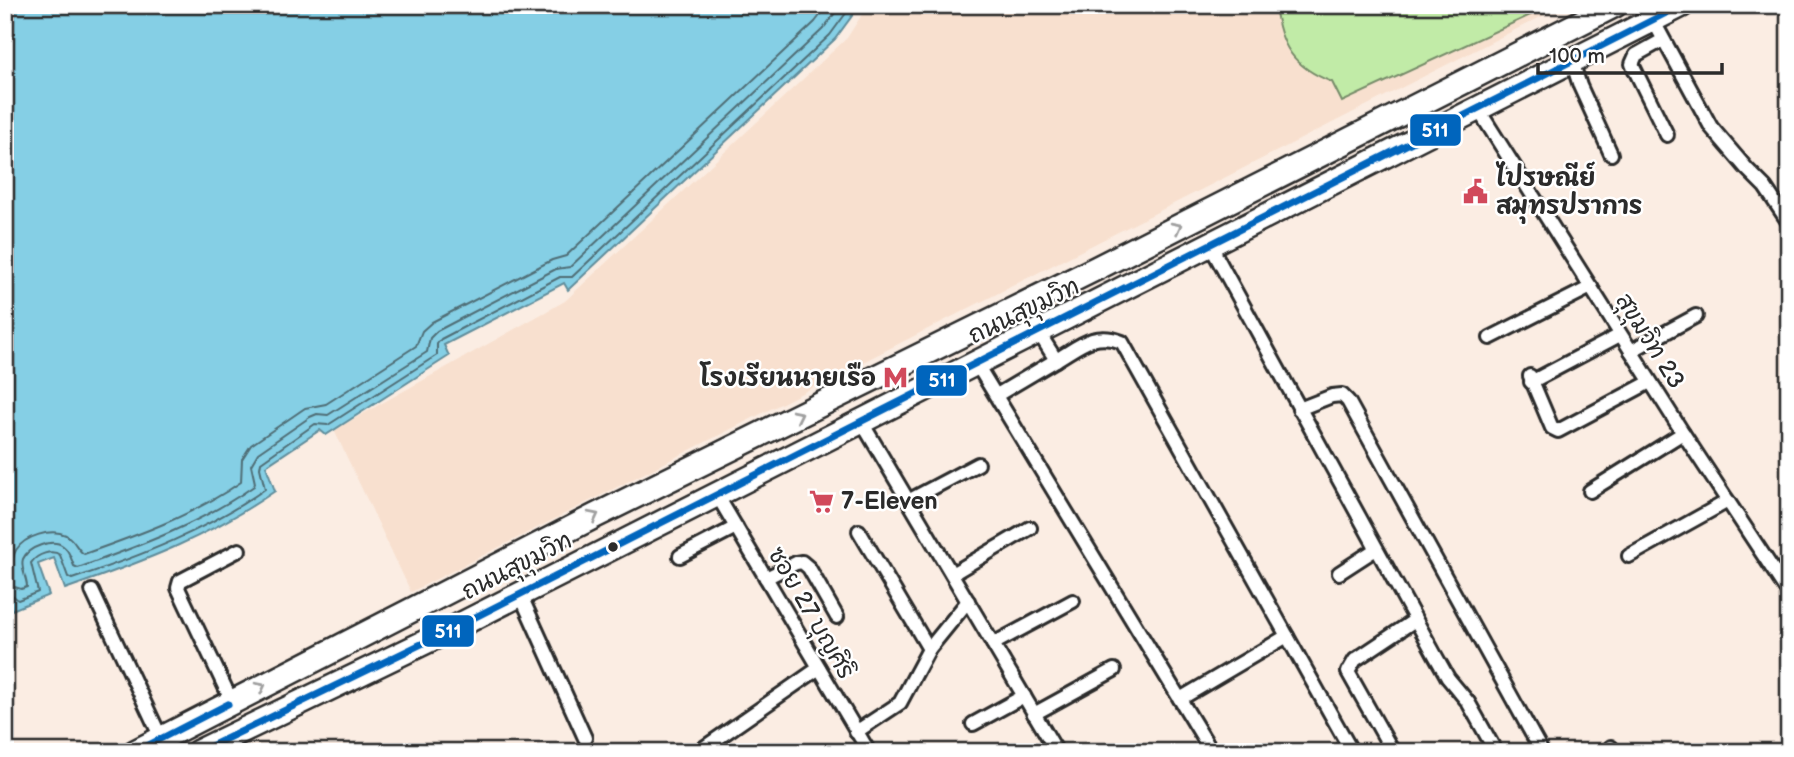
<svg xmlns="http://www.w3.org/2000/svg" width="1794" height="757" font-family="'Balsamiq Sans','Playpen Sans Thai',sans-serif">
  <rect width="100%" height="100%" fill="#fbede3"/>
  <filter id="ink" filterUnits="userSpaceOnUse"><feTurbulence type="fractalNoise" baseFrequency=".0143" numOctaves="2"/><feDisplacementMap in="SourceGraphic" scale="14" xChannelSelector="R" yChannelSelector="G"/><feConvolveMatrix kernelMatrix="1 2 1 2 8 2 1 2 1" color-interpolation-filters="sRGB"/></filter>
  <g filter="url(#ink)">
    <!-- built -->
    <path fill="#f8e0cf" d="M 868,5 L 1564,5 L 411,592 L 334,430 L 565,301 L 847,38 Z"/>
    <!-- green -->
    <path fill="#c1eba7" stroke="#768b69" stroke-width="2" d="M 1275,5 L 1552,5 L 1342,102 L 1332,82 C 1293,67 1280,46 1275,5 Z"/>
    <!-- water -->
    <path fill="#85cfe5" stroke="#618d9b" stroke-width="2" d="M 5,5 L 860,5 L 835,39 L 568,290 L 564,283 L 444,345 L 449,356 L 326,435 L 320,430 L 266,466 L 275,491 C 207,538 142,562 65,589 L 54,558 L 38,564 L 49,595 L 12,610 L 5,591 Z"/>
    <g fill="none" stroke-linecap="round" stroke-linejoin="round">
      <!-- shore -->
      <g stroke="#4f6d75" stroke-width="2">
        <path d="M 5,573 L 12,571 C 12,564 12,557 16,550 C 25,536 51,528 66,535 C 75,540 77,550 84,554 C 138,535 194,515 241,482 L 242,459 L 251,445 L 305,408 L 326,404 L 416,346 L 422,331 L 432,322 L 552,260 L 566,256 L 815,22 L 828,5"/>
        <path d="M 5,584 L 21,589 L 27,587 C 27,578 20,568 23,559 C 28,547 53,538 63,546 C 70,551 71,559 74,566 L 78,568 C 139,546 200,524 254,486 L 255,483 L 251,465 L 258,453 L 310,417 L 317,414 L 328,415 L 427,352 L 430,338 L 437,331 L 556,269 L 570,267 L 823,29 L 841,5"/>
        <path d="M 5,593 L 11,594 L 18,600 L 38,592 L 31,563 C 37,554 52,549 60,555 L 68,577 L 72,579 C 140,556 206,531 265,489 L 260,468 L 261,462 L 315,424 L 328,425 L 437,355 L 437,344 L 441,339 L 560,277 L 572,277 L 830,35 L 852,5"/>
      </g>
      <defs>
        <g id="street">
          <path d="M 1653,20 L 1711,127 L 1747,169 L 1765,187 L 1789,223"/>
          <path d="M 1663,40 L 1636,55 L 1632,64 L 1667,135"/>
          <path d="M 1572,61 L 1580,86 L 1611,154"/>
          <path d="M 1478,109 L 1683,433 L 1789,594"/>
          <path d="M 1209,243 L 1435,655 L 1448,678 L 1468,702 L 1496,752"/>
          <path d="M 1039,333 L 1056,360 C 1080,346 1094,331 1122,342 L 1352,752"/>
          <path d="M 1490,338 L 1591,287"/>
          <path d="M 1631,351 L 1696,316"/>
          <path d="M 976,363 L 1212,752"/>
          <path d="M 1530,376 L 1552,428 L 1558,431 L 1650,382"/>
          <path d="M 1531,382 L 1620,335"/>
          <path d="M 997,395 L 1056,360"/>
          <path d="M 1299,409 L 1332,396 L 1342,395 L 1348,401 L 1542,752"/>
          <path d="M 861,421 L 1057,752"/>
          <path d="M 1590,491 L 1683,433"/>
          <path d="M 717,495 L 869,752"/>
          <path d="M 908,501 L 978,464"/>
          <path d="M 859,531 L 929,649"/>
          <path d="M 680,556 L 736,527"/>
          <path d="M 1629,556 L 1728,501"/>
          <path d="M 1339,573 L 1376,549"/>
          <path d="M 952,574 L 1030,528"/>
          <path d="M 766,578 L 796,563 L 802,562 L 809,568 L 837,617"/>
          <path d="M 92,591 L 161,738"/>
          <path d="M 520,594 L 585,738"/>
          <path d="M 993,644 L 1073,601"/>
          <path d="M 1180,699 L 1287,636"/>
          <path d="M 232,702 L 178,588 L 180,581 L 239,550"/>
          <path d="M 1034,714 L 1114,670"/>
          <path d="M 973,724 L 1024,696"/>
          <path d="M 856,732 L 900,703 L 929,649 L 968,601"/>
          <path d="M 698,752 L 819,668"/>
          <path d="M 1393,752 L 1348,672 L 1355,660 L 1415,620"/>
          <path d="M 1609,752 L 1611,747"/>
        </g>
        <g id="highway">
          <path d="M 135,752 L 595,516 L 1097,268 L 1615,5"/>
          <path d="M 198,752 L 442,634 L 1682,5"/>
        </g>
      </defs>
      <!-- street casing -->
      <use href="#street" stroke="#2b2b2b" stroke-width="18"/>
      <!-- highway casing -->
      <use href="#highway" stroke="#2b2b2b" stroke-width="28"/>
      <!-- street -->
      <use href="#street" stroke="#fff" stroke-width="12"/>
      <!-- highway -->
      <use href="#highway" stroke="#fff" stroke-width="23"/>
      <defs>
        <g id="bus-1">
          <path d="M 135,752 L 228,704"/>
          <path d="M 199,752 L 442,634 L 1682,5"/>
        </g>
      </defs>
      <!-- bus-1 casing -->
      <use href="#bus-1" stroke="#fff" stroke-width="12"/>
      <!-- bus-1 -->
      <use href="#bus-1" stroke="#0065bd" stroke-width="7"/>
    </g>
    <!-- one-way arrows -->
    <defs><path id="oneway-chevron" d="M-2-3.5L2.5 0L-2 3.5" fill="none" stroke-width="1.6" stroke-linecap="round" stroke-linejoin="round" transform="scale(1.75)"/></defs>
    <g stroke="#a0a0a0">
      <use href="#oneway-chevron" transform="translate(1177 227) rotate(-27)"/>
      <use href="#oneway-chevron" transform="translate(798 415) rotate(-26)"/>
      <use href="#oneway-chevron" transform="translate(594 516) rotate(-27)"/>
      <use href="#oneway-chevron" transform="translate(261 687) rotate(-27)"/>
    </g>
  </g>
  <!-- icons -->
  <defs>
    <symbol id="civic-bare" viewBox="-9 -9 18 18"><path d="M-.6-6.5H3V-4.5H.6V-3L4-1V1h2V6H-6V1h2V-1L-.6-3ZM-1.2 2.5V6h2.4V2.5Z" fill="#d1495b" stroke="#fff" stroke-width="2.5" paint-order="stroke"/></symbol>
    <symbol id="metro-bare" viewBox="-9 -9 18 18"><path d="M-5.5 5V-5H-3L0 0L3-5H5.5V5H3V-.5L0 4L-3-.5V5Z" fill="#d1495b" stroke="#fff" stroke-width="2.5" paint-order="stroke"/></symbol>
    <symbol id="supermarket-bare" viewBox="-9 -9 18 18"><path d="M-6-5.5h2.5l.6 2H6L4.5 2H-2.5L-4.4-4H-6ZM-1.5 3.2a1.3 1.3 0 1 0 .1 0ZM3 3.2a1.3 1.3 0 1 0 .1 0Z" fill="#d1495b" stroke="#fff" stroke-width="2.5" paint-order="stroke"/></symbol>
  </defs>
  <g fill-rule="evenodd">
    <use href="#civic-bare" x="1458" y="174" width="35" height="35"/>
    <use href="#metro-bare" x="878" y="360" width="35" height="35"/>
    <use href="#supermarket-bare" x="804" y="484" width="35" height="35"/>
  </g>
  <!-- markers -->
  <circle fill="#2b2b2b" stroke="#fff" stroke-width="2.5" cx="613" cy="547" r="6"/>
  <g text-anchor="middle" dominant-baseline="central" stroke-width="5" stroke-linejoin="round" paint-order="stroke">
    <!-- poi labels -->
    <g font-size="24" font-weight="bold" fill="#2b2b2b" stroke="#fff" text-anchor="start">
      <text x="1496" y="178">ไปรษณีย์<tspan x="1496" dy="28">สมุทรปราการ</tspan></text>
      <text x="876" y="378" text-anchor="end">โรงเรียนนายเรือ</text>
      <text x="841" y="501">7-Eleven</text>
    </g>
    <!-- street labels -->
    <g font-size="24" fill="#2b2b2b" stroke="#fff">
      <text transform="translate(1024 311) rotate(-26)">ถนนสุขุมวิท</text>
      <text transform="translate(1650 341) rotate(58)">สุขุมวิท 23</text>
      <text transform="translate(517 566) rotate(-27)">ถนนสุขุมวิท</text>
      <text transform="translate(811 613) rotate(60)">ซอย 27 บุญศิริ</text>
    </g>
  </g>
  <g stroke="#fff" stroke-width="2.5">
    <rect x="1409" y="113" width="53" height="34" rx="7" fill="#0065bd"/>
    <rect x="915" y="364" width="53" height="33" rx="7" fill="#0065bd"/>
    <rect x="421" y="614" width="54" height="34" rx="7" fill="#0065bd"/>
  </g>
  <g font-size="19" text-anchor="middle" font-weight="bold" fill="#fff">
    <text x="1435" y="137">511</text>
    <text x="942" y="387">511</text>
    <text x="448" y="638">511</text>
  </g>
  <!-- margin -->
  <rect width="1794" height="757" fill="none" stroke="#fff" stroke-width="28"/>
  <rect x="14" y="14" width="1766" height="729" fill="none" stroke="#2b2b2b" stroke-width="2.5" filter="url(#ink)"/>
  <!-- scale -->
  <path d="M1538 63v10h184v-10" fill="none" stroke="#2b2b2b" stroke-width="3.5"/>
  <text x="1549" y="63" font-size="21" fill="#2b2b2b" stroke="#ffffff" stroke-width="5" paint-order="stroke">100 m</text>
</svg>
